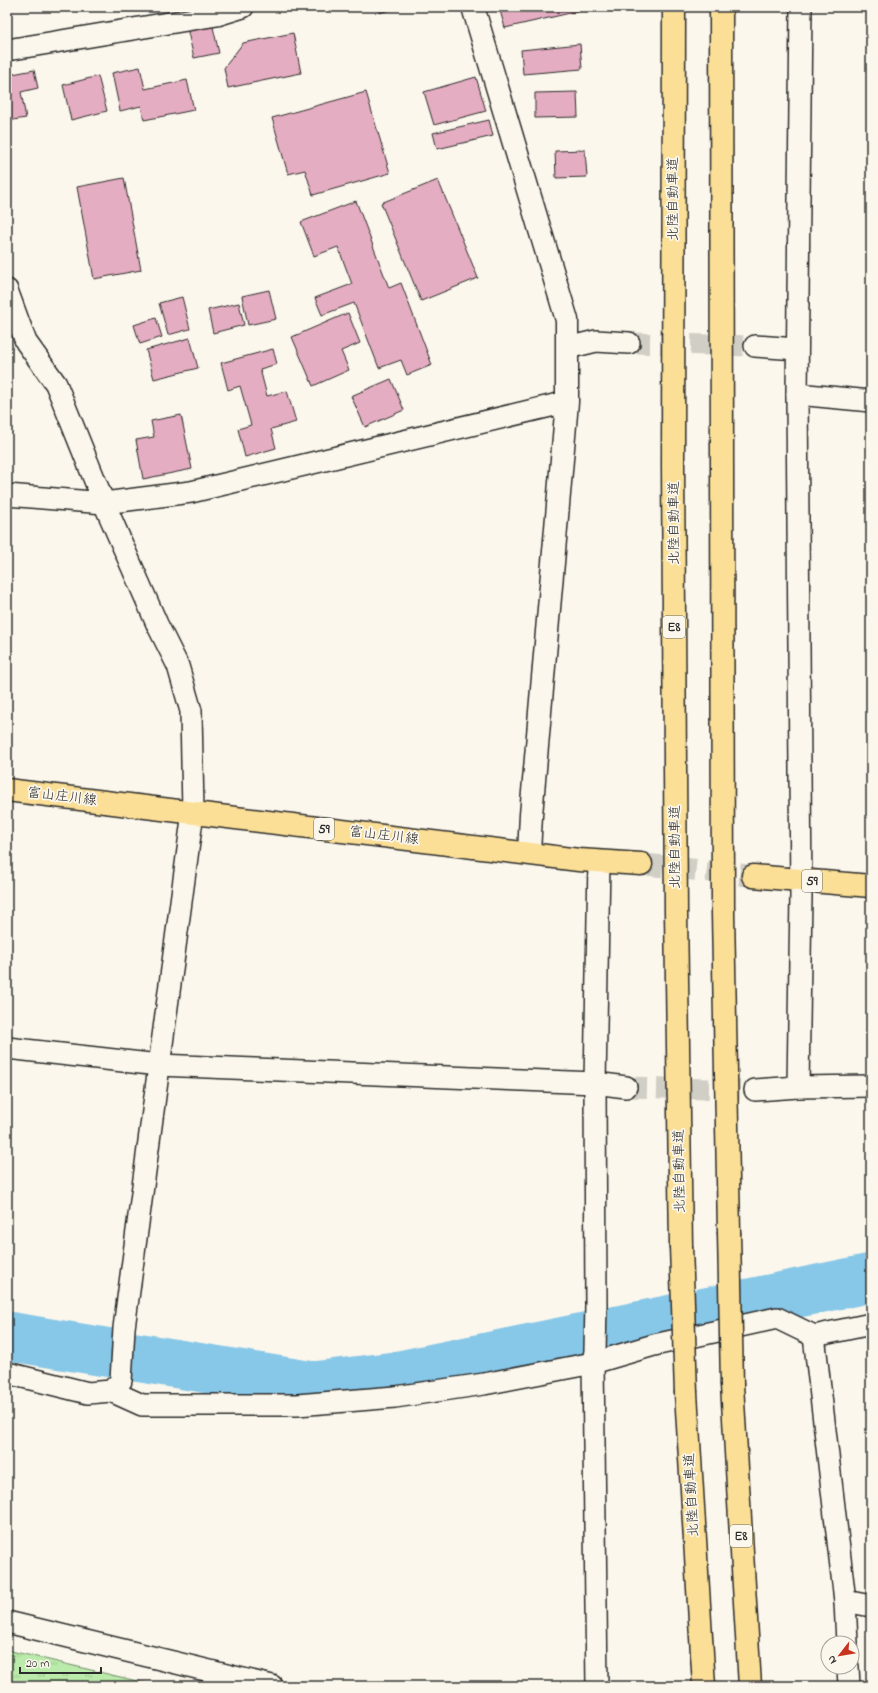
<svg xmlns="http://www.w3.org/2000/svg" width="878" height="1693" font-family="'Indie Flower','Klee One',sans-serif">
  <defs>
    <pattern id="grass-tufts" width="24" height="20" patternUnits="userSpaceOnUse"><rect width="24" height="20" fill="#baebaa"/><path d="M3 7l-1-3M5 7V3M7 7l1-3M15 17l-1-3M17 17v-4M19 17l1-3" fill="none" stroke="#a0ca92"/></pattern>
  </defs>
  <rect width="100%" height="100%" fill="#fbf7ec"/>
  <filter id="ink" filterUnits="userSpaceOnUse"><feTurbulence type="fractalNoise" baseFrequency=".025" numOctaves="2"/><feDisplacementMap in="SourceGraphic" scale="8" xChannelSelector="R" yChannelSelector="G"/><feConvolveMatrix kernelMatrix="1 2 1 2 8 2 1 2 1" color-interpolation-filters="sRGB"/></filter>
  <g filter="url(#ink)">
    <!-- grass -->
    <path fill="url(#grass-tufts)" stroke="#728b6a" d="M 7,1650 L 158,1686 L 7,1686 Z"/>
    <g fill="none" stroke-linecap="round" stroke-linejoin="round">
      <!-- river -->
      <path stroke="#87c7e8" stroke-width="49" d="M 7,1336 L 313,1386 L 395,1376 L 871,1278"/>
    </g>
    <!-- building -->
    <g fill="#e5adc1" stroke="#2b2b2b">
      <path d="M 377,7 L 400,7 L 379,13 Z"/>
      <path d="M 499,7 L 592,7 L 592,8 L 505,28 Z"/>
      <path d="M 212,23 L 219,53 L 194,58 L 187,28 Z"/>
      <path d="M 293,33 L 301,73 L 228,88 L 224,68 L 243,43 Z"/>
      <path d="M 580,44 L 582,69 L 523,74 L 521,50 Z"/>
      <path d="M 140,67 L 145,89 L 187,80 L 194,110 L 144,120 L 141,106 L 120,111 L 112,73 Z"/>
      <path d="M 34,70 L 38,88 L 21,92 L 26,118 L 7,121 L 7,75 Z"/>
      <path d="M 98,76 L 107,111 L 71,120 L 63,85 Z"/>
      <path d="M 476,77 L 486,111 L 434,125 L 424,92 Z"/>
      <path d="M 366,92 L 390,173 L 313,195 L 305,170 L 288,174 L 272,118 Z"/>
      <path d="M 577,92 L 578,117 L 535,118 L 535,93 Z"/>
      <path d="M 489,120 L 493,136 L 437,149 L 433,133 Z"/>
      <path d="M 585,150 L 587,177 L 556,178 L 555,151 Z"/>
      <path d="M 124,178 L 141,270 L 94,279 L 77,187 Z"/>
      <path d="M 438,180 L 478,278 L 421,301 L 381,203 Z"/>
      <path d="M 356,201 L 389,288 L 401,283 L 432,365 L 407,375 L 401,360 L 379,368 L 354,303 L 322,315 L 315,298 L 352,284 L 338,247 L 314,256 L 301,222 Z"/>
      <path d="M 269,290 L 276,319 L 248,325 L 242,296 Z"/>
      <path d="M 182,297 L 190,329 L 168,335 L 159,303 Z"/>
      <path d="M 239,303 L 244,325 L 213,333 L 208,310 Z"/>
      <path d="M 348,313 L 360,343 L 341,351 L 349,370 L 313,386 L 292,337 Z"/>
      <path d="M 156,318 L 162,337 L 140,344 L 134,325 Z"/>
      <path d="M 190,338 L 198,368 L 154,379 L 146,350 Z"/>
      <path d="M 273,349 L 277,364 L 260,369 L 267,396 L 287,391 L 296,422 L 271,429 L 276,448 L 245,457 L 238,429 L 251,425 L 240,386 L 228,390 L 221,363 Z"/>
      <path d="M 391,379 L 404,410 L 365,427 L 351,396 Z"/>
      <path d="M 181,415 L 192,469 L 143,479 L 136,440 L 154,437 L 151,421 Z"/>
    </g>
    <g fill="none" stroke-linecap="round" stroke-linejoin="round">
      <!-- minor-tunnel -->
      <g stroke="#d1cec5" stroke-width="21" stroke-dasharray="21 10" stroke-linecap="butt">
        <path d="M 629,343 L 755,346"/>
        <path d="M 626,1087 L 755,1090"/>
      </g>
      <!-- primary-tunnel -->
      <path stroke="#d1cec5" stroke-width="22" stroke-dasharray="22 11" stroke-linecap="butt" d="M 641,864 L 753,876"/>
      <defs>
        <g id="minor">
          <path d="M 801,7 L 797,394 L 801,896 L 798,1087 L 871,1086"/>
          <path d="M 7,50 L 217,15 L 243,7"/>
          <path d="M 7,290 L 26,342 L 56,384 L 104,503 L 157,624 L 178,666 L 191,711 L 193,812 L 124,1328 L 121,1381 L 111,1391 L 88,1393 L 7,1373"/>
          <path d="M 755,346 L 797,349"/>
          <path d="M 567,348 L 596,341 L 629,343"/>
          <path d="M 797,394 L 871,401"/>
          <path d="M 7,495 L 104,503 L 191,492 L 567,402"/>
          <path d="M 7,1048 L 159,1065 L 595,1083 L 626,1087"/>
          <path d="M 755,1090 L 798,1087"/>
          <path d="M 814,1336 L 845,1601 L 847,1643"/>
          <path d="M 111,1391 L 142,1405 L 297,1405 L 395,1397 L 484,1384 L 593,1363 L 654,1345 L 777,1318 L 814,1336 L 871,1324"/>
          <path d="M 845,1601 L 871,1606"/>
          <path d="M 7,1622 L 272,1686"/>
          <path d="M 848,1667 L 849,1686"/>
          <path d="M 597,1686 L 593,1363 L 595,1351 L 596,1305 L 595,1083 L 599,862"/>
        </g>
        <path id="tertiary" d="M 473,7 L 567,320 L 567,402 L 531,815 L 529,853"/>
        <g id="primary">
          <path d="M 7,790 L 579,860 L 641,864"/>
          <path d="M 753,876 L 871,886"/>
        </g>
        <g id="motorway">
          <path d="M 674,7 L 673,466 L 676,913 L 681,1246"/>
          <path d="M 721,7 L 723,913 L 729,1232"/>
          <path d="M 732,1385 L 750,1686"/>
          <path d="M 686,1393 L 704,1686"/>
        </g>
      </defs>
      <!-- minor casing -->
      <use href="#minor" stroke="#2b2b2b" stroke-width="24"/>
      <!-- tertiary casing -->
      <use href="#tertiary" stroke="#2b2b2b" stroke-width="25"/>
      <!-- primary casing -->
      <use href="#primary" stroke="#2b2b2b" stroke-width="25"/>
      <!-- motorway casing -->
      <use href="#motorway" stroke="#2b2b2b" stroke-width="25"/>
      <!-- minor -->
      <use href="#minor" stroke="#fbf7ec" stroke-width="21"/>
      <!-- tertiary -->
      <use href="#tertiary" stroke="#fbf7ec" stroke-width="22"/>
      <!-- primary -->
      <use href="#primary" stroke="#fbdf96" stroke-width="22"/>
      <!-- motorway -->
      <use href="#motorway" stroke="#fbdf96" stroke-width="22"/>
      <defs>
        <g id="motorway-bridge">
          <path d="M 729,1232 L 732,1385"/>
          <path d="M 681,1246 L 686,1393"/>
        </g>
      </defs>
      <!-- motorway-bridge casing -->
      <use href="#motorway-bridge" stroke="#2b2b2b" stroke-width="25" stroke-linecap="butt"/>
      <!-- motorway-bridge -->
      <use href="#motorway-bridge" stroke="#fbdf96" stroke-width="22"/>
    </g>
  </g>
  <g text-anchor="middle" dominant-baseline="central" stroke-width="3.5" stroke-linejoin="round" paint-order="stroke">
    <!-- shield labels -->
    <g fill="#fbf7ec" stroke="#696865" stroke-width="1">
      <rect x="663" y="616" width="22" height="22" rx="3"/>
      <rect x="314" y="818" width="20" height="22" rx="3"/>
      <rect x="802" y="870" width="20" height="22" rx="3"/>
      <rect x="730" y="1525" width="22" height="22" rx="3"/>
    </g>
    <g font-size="13" font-weight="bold" fill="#2b2b2b">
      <text x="674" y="627">E8</text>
      <text x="324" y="829">59</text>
      <text x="812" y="881">59</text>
      <text x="741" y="1536">E8</text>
    </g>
    <!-- street labels -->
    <g font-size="14" fill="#2b2b2b" stroke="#fbf7ec">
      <text transform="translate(673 199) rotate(-90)">北陸自動車道</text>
      <text transform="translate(674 523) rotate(-90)">北陸自動車道</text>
      <text transform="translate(62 797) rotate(7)">富山庄川線</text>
      <text transform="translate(384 836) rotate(7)">富山庄川線</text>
      <text transform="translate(675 847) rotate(-90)">北陸自動車道</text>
      <text transform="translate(680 1171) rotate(-91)">北陸自動車道</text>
      <text transform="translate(692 1495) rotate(-93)">北陸自動車道</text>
    </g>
  </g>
  <!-- margin -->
  <rect width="878" height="1693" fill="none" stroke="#fbf7ec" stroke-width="24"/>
  <rect x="12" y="12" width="854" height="1669" fill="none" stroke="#2b2b2b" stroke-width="1.5" filter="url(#ink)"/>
  <!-- north arrow -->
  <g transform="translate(840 1655) rotate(239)"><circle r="19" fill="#fbf7ec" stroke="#a8a59f"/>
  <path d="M0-3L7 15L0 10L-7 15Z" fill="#c8321e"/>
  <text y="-6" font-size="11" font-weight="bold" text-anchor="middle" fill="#2b2b2b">N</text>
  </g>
  <!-- scale -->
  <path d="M20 1667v6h81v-6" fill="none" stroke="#2b2b2b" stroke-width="2"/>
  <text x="26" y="1667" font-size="12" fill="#2b2b2b" stroke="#fbf7ec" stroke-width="3" paint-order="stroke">20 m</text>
</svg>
